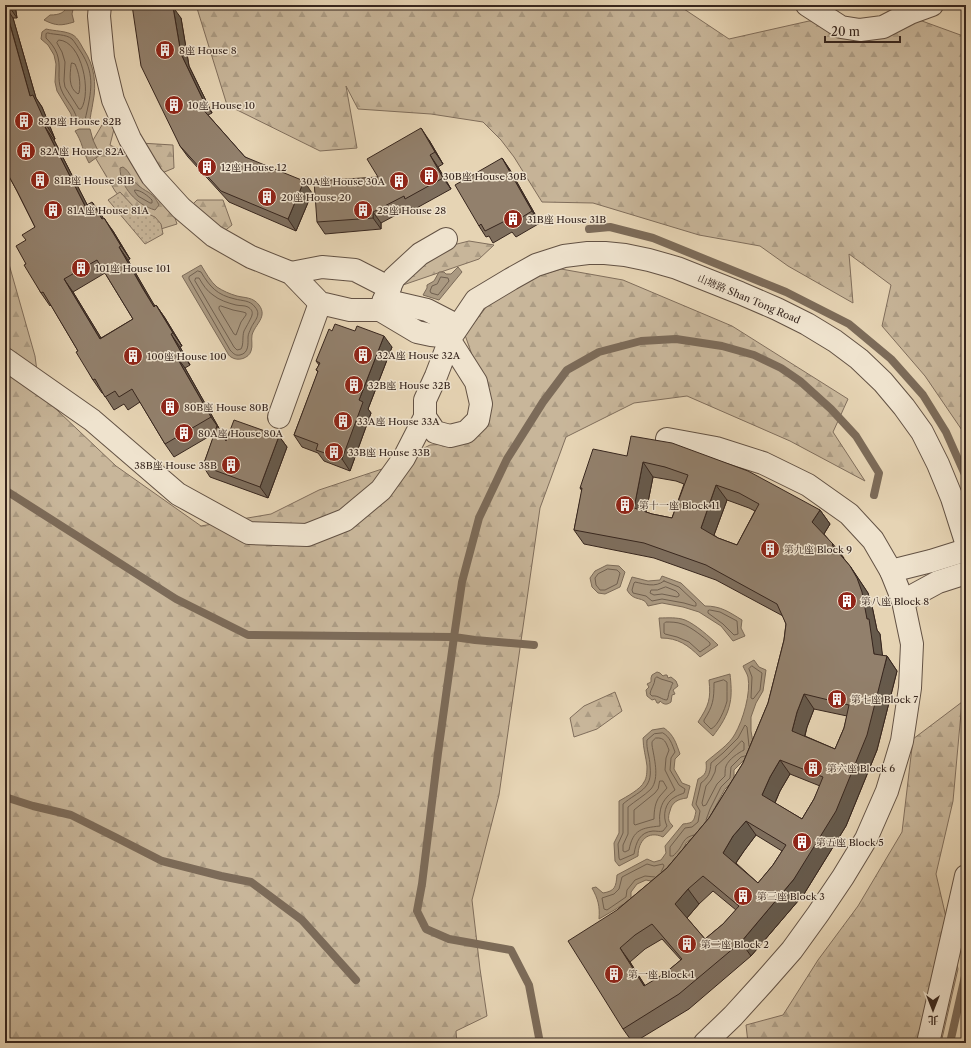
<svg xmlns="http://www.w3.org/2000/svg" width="971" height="1048" font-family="'Libre Caslon Text','Noto Serif TC',serif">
  <defs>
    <pattern id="forest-firs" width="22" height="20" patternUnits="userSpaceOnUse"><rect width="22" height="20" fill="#c8b69a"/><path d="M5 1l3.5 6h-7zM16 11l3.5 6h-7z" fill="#ac9c84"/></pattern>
    <pattern id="park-dots" width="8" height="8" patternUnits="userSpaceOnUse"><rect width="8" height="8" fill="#c8b69a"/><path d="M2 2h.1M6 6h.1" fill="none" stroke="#ac9c84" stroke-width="1.8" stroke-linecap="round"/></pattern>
  </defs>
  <rect width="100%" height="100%" fill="#e6d4b4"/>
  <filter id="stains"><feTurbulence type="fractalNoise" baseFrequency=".005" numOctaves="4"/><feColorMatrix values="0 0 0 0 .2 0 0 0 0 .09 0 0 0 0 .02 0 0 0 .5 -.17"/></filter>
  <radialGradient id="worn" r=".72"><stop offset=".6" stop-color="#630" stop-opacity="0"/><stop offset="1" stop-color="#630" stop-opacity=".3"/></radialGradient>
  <!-- forest -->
  <g fill="url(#forest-firs)" stroke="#806e5c">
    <path d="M 196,5 L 678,5 L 729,39 L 809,21 L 922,21 L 966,37 L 966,436 L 925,376 L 882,326 L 891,285 L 849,254 L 853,303 L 788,266 L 760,246 L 699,235 L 593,203 L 542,202 L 514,157 L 501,140 L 483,122 L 431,114 L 358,109 L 346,86 L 357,148 L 320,151 L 227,105 Z"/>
    <path d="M 116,121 L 110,145 L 126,153 L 172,209 L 177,224 L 148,233 L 115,191 L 89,147 L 102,125 Z"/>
    <path d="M 140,143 L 173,145 L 174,168 L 162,173 Z"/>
    <path d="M 197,200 L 223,200 L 232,225 L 217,237 L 191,206 Z"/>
    <path d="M 469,241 L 494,245 L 479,259 L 400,286 L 445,247 Z"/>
    <path d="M 5,250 L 35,356 L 40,394 L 116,466 L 201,526 L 271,514 L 319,490 L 385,468 L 430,445 L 467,443 L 484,389 L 465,335 L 490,302 L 538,276 L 561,269 L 623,280 L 732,326 L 848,399 L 833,432 L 865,481 L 790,441 L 687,396 L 634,403 L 566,437 L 540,508 L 499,795 L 472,900 L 480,969 L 487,1016 L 456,1031 L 457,1043 L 5,1043 Z"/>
    <path d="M 615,692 L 622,711 L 597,729 L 574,737 L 570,718 L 584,706 Z"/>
    <path d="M 962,702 L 953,801 L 936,874 L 958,969 L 941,1043 L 748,1043 L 746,1025 L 783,1015 L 818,960 L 858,906 L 902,832 L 913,739 Z"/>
  </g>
  <!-- park -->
  <path fill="url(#park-dots)" stroke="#806e5c" d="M 120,192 L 135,208 L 155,217 L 161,224 L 163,234 L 145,244 L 108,200 Z"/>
  <!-- water -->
  <g fill="#aa9981" stroke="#7c6b59">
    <path d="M 68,5 L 74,5 L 72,14 L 74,22 C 61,26 56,26 44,20 L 50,15 C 59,15 65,13 68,5 Z"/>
    <path d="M 46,29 C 54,31 67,31 73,35 C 78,38 81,45 84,50 C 94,65 97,84 93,102 C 92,110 90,115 90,123 L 78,124 L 73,125 L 71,114 L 57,91 L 55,82 L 56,64 L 54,55 L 48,45 L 41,39 L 42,32 Z"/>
    <path d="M 79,129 L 90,129 L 93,140 L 100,155 L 89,163 C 83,152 82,141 75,131 Z"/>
    <path d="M 123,167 C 131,172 131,180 139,186 C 149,194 153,192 159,205 L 155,210 C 137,205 120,187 120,168 Z"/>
    <path d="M 201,265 C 206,273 210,281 217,287 C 223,291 230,294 237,296 C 245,298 253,297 259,305 C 268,317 255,324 252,335 C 251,340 253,346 251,351 C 249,358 238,362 231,357 C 229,356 228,354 227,352 L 182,276 Z"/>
    <path d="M 458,267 L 462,272 L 439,300 L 423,295 L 427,288 L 427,285 L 434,281 L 439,272 L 444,272 L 446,274 L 451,274 Z"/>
    <path d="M 607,565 L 619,566 L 625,572 L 620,587 L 605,594 L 598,593 L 592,587 L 590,578 L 595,571 Z"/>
    <path d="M 662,576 L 681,583 L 705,606 C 721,606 729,612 742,620 L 741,628 L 745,636 L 733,641 L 721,626 L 699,612 L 683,607 L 662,603 L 648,606 C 644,595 634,603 627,590 L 632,577 L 648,581 L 660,580 Z"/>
    <path d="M 659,618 C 668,618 677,617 685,620 C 695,624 710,637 718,645 L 700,657 C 688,645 678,638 661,638 Z"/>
    <path d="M 754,660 L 759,667 L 766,670 L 763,691 L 756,703 L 751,717 L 751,731 L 754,748 L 752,760 L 744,760 L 734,770 L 734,780 L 725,789 L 713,811 L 709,825 L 686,843 L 683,851 L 670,864 L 663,876 L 655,882 L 646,880 L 637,884 L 631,892 L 631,899 L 616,909 L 599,919 C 600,906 598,899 592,888 L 596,887 L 603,893 C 615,891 616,887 617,875 L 647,859 L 654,862 L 661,860 L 666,853 L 665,846 L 683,824 C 694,823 694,821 696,811 L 692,805 L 698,779 C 706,775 707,771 706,762 C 716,753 729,745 735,734 C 743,720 751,693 748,677 C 747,673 744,669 743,666 Z"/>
    <path d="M 657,672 L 660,673 L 663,676 L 665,675 L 667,675 L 668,678 L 671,677 L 676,681 L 678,686 L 673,690 L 675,694 L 672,695 L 671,702 C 667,705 664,705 660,701 L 659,703 L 657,703 L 655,699 L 652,700 L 647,696 L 646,690 L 649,687 L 647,684 L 651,682 L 651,678 L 652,675 Z"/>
    <path d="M 730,674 C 731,683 732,694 730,703 C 728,715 720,727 713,736 L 698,722 C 709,705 711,699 709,680 Z"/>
    <path d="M 664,728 C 674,735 676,743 680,754 L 675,759 L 674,769 L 682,783 L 690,786 L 687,798 C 678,799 672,802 670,811 C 669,813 668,818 669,821 C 670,823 672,825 673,826 L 663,837 C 648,830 638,841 638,856 L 619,866 L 615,861 L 614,843 L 619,833 L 619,801 C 626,797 641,789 644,782 C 647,778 647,771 647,766 C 646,757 643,748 643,738 L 652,730 Z"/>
  </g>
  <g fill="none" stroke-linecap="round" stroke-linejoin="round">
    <!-- shore -->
    <g stroke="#706050" stroke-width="1">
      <path d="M 48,33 C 55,35 66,34 72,39 C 75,42 78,48 81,52 C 94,72 92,89 87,111 C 86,114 86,117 85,120 L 77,119 C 74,107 65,100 61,89 C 59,84 59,79 59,74 C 60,57 57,49 46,38 L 46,34 Z"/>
      <path d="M 59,40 C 82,41 92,93 81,109 L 79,109 L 65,87 L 64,81 L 65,62 L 62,52 L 57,43 Z"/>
      <path d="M 72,63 L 75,64 C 79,73 81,83 79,93 L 78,94 C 68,88 70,75 71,65 Z"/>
      <path d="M 135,190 C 141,190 148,196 152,200 L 152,203 L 150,203 L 138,196 L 135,192 Z"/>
      <path d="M 198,271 L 201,272 C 210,287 217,295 235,299 C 242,301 250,300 255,307 C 262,315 254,321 251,328 C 250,331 248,334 248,337 C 248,344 249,353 240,355 C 235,356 233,353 230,350 L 189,279 L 189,277 Z"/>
      <path d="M 441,277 L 448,278 L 449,281 L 438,295 L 431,293 L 430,291 L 432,286 L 437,284 Z"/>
      <path d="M 196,278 L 199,278 C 203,285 207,291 213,295 C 219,300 228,303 236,305 C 240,306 244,305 248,307 C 251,309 253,311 252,315 C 252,317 246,327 244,331 C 242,337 244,344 241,349 L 237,350 L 234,347 L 195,281 Z"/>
      <path d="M 221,306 L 233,310 L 243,312 L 246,313 L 246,315 L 241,322 L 236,335 L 234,334 L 219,309 L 219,307 Z"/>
      <path d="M 608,569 L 617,570 L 620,573 L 617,584 L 605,590 L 600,590 L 596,585 L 595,578 L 598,574 Z"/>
      <path d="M 664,581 L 679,587 L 696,603 L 696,606 L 694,606 L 684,603 L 662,599 L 652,601 L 646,596 L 633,593 L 632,590 L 634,583 L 635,582 C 645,584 655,588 664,581 Z"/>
      <path d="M 666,587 L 676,591 L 679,594 L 679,596 L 677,597 L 662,594 L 654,595 L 650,593 L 651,590 L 657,590 Z"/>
      <path d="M 710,610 L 720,612 L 737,621 L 738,634 L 734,635 L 723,624 L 708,613 L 708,611 Z"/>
      <path d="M 666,622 C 671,622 677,622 682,624 C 690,626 705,638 710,643 L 710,645 L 700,652 L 689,642 L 677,637 L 665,634 L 664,633 L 664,624 Z"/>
      <path d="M 752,666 L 762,673 L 760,690 L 754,698 L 753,699 L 751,698 L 752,677 L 749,669 Z"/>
      <path d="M 657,677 L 661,679 L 671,682 L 673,683 C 672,685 671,686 671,688 C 668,692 669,697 667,700 C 662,700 658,695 652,696 L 650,694 C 650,690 655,684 655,679 Z"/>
      <path d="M 724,680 L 727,682 C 727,688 727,695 727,701 C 725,709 718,726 711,729 L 704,722 L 704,720 C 713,706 714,700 714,683 Z"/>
      <path d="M 663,733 C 670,737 672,744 675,752 L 671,758 L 670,770 L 679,785 L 685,789 L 684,793 C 682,794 678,795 675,797 C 665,802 662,816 667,826 L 663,831 C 660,832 657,831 653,831 C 640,832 636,842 634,854 L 620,860 L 619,858 L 618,844 L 623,833 L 623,804 C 638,791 653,790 650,766 C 650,757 646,749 647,740 L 654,734 Z"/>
      <path d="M 656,738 C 665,737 666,743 669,750 L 666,758 L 665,770 L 675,790 C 667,796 661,802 660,813 C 659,817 660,822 660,826 C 642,828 633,829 629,850 L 625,852 L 623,851 L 623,845 L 628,834 L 628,807 C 635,801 644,796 651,789 C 660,778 654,758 652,745 L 652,742 Z"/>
      <path d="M 742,741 L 744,743 L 744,750 C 738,753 729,759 726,766 C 725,769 725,773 725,776 L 717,784 L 706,805 L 703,806 L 702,803 L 706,786 L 711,780 L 715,772 L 716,766 L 727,756 Z"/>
      <path d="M 660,781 L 663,781 L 667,788 C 665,791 662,793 660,796 C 655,802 654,811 654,819 L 635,825 L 634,824 L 634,810 L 655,793 L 658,789 Z"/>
      <path d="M 706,820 L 710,809 L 721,787 L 730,778 L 731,767 L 741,757 L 745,756"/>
      <path d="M 694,835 C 685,837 684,841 680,848 C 678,851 675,854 673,856 L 670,856 L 670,847 L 685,828 L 692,827 L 698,822 L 700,811 L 696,804 L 701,783 C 709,777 710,773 711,763 L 723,753 L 738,738 L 745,725 L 747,727 L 749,746"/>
      <path d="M 655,877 L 645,876 L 635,880 L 627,890 L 626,897 L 607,910 L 604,909 L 602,898 L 614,894 L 619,889 L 622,877 L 647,864 L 654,866 L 663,864 L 664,866 L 661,872"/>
    </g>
    <!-- stream -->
    <g stroke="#7c6b59" stroke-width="8">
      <path d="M 589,229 L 610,227 L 653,238 L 786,292 L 849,324 L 891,359 L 923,395 L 946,432 L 966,477"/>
      <path d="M 5,490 L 176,599 L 248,635 L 454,637 L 438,753 L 422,884 L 417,911 L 426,929 L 449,939 L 511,950 L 529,985 L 540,1043"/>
      <path d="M 534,645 L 475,640 L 454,637 L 462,582 L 479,518 L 507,459 L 543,402 L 567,370 L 599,352 L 641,341 L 676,339 L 722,346 L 754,355 L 781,368 L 800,381 L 831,409 L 856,436 L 879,473 L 874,495"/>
      <path d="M 5,797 L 33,806 L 71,815 L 115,837 L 162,861 L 221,876 L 251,882 L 302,920 L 356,980"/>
      <path d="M 950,1043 L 966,972"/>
    </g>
    <defs>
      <g id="minor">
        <path d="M 100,5 L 99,16 L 103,58 L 113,100 L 130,139 L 152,176 L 181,208 L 214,236 L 251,257 L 291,273 L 320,303 L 350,310 L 380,310 L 417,332 L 431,335 L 451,337"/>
        <path d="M 807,5 L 841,27 L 860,30 L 883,27 L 910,13 L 932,5"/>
        <path d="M 291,273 L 322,267 L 355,270 L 390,288"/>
        <path d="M 384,300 L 427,310 L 458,326"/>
        <path d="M 383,302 L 394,278 L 420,254 L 446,239"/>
        <path d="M 450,341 L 476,382 L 481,404 L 478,420 L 466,432 L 450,436 L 435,432 L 425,417 L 425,400 L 436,376 L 451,337 L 476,300 L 511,279 L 536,265 L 564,256 L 588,253 L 605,253 L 625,255 L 649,260 L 677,268 L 740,293 L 777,309 L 807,324 L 835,341 L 859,359 L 883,382 L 904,407 L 922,432 L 938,464 L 952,498 L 966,542"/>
        <path d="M 5,359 L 92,420 L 178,494 L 249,533 L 307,535 L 345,520 L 381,490 L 404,458 L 425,417"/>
        <path d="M 279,417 L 320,303"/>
        <path d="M 667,439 L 716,448 L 763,463 L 808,485 L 849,514 L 873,540 L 891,571 L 903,601 L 912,644 L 910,688 L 902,741 L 887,791 L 866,839 L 843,877 L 818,914 L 792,950 L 763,983 L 733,1016 L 705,1043"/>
        <path d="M 891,571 L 931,561 L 966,550"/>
        <path d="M 903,601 L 938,582 L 966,573"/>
        <path d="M 928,1043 L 966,876"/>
      </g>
    </defs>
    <!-- minor casing -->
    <use href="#minor" stroke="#635244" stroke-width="24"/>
    <!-- minor -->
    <use href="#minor" stroke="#efe3ce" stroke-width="22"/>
  </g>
  <!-- wall -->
  <g fill="#7e6e5d" stroke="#37261e" fill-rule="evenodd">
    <path d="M 5,5 L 15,5 L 17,18 L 13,18 L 36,98 L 42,107 L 55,139 L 54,140 L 87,205 L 101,214 L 103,219 L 113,231 L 130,259 L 128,260 L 152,302 L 155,306 L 156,305 L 165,318 L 182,346 L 180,347 L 190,365 L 185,368 L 220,430 L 226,440 L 279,436 L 287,447 L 268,498 L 210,477 L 203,466 L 215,433 L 174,457 L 165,444 L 140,402 L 128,410 L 124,404 L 114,410 L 103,393 L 102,393 L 93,380 L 78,351 L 51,305 L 50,306 L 41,293 L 26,264 L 26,240 L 35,227 L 17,191 L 5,169 ZM 105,273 L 133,319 L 101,338 L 73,292 Z"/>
    <path d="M 132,5 L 171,5 L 170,7 L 181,18 L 189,66 L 212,113 L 208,115 L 245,157 L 312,193 L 296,231 L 229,202 L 188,157 L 180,146 Z"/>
    <path d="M 429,140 L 443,164 L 438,167 L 451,189 L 413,210 L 411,207 L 381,223 L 381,229 L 325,234 L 317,222 Z"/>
    <path d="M 502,158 L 510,170 L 540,223 L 516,237 L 512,232 L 493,243 L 489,236 L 486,237 L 479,226 Z"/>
    <path d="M 392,347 L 368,409 L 371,413 L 350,471 L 324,461 L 318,453 L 302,447 L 294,435 L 318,372 L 316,370 L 319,365 L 316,361 Z"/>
    <path d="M 627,456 L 820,510 L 830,524 L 824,534 L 850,566 L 868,593 L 872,606 L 877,630 L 880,634 L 882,656 L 887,656 L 897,671 L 877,750 L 846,826 L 804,894 L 751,956 L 689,1009 L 633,1043 L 623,1029 L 617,910 L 667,868 L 709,818 L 743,763 L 768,703 L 784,640 L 786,624 L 783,616 L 716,580 L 654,558 L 584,544 L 574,530 L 582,491 L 580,488 ZM 653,477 L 676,481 L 684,484 L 672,518 L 652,514 L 646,512 ZM 727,500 L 749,508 L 755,511 L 737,545 L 718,538 L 714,535 ZM 814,709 L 847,716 L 844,728 L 835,749 L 805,736 L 807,727 ZM 790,774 L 820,786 L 814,799 L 802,819 L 775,803 L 780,791 ZM 756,835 L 782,851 L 773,865 L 758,883 L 736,863 L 744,851 ZM 713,891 L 736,910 L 723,924 L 705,939 L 687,918 L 699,904 ZM 662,939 L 681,960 L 664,974 L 645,986 L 630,962 L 645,949 Z"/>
  </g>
  <!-- shaded-wall -->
  <g fill="#665a4c" stroke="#37261e">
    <path d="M 8,5 L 15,5 L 17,18 Z"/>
    <path d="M 159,5 L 171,5 L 165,21 L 157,9 Z"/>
    <path d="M 5,6 L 13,18 L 36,98 L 42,107 L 55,139 L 47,126 L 30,96 Z"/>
    <path d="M 173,7 L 181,18 L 189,66 L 212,113 L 204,102 L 181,54 Z"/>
    <path d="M 45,127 L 54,140 L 94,218 L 85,206 Z"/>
    <path d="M 421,128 L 429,140 L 443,164 L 435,152 Z"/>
    <path d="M 430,155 L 438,167 L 451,189 L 443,178 Z"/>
    <path d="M 502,158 L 510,170 L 540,223 L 532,211 Z"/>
    <path d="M 304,181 L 312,193 L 296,231 L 288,219 Z"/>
    <path d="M 92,202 L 101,214 L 111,232 L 102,219 Z"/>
    <path d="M 373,212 L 381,223 L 381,229 L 373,218 Z"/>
    <path d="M 104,218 L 113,231 L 130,259 L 121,246 Z"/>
    <path d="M 119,247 L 128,260 L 163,320 L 154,307 Z"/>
    <path d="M 64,279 L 73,292 L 109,351 L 100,339 Z"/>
    <path d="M 156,305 L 165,318 L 182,346 L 173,333 Z"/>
    <path d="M 171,334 L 180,347 L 190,365 L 181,352 Z"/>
    <path d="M 384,336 L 392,347 L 368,409 L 371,413 L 350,471 L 342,459 L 359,400 Z"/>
    <path d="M 176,356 L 185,368 L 220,430 L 211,417 Z"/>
    <path d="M 217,426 L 225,438 L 234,453 L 226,441 Z"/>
    <path d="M 279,436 L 287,447 L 268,498 L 260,487 Z"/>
    <path d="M 643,462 L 653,477 L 644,522 L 634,508 Z"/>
    <path d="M 716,485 L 727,500 L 711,543 L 701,528 Z"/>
    <path d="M 820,510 L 830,524 L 822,537 L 812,522 Z"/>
    <path d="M 833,544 L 844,558 L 832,545 Z"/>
    <path d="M 850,566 L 868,593 L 872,606 L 877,630 L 880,634 L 884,668 L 887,656 L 897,671 L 877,750 L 846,826 L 804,894 L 751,956 L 741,942 L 794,879 L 874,654 L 867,619 Z"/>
    <path d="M 804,694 L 814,709 L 807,727 L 802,746 L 792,731 L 797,712 Z"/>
    <path d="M 780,760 L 790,774 L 780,791 L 772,809 L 762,795 L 770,777 Z"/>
    <path d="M 746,821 L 756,835 L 744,851 L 733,867 L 723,853 L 733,836 Z"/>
    <path d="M 688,889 L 699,904 L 686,919 L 675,904 Z"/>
    <path d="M 620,948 L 630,962 L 655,1001 L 644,986 Z"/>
  </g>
  <!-- building -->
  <g fill="#92806c" stroke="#37261e" fill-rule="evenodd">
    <path d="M 132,5 L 159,5 L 157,9 L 173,7 L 181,54 L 204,102 L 199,105 L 245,157 L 304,181 L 288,219 L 221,191 L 180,146 L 141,66 Z"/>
    <path d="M 5,7 L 30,96 L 33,95 L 47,126 L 45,127 L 85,206 L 92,202 L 102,219 L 104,218 L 121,246 L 119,247 L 143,289 L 154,307 L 156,305 L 173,333 L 171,334 L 181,352 L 176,356 L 211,417 L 165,444 L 132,389 L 119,397 L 115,391 L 105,397 L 95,379 L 93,380 L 76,352 L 78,351 L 43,292 L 41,293 L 24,265 L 26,264 L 16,246 L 26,240 L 22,235 L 35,227 L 17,191 L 5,169 ZM 97,260 L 133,319 L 100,339 L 64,279 Z"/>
    <path d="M 421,128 L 435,152 L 430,155 L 443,178 L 405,199 L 404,196 L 373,212 L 373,218 L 317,222 L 314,181 L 378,177 L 367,159 Z"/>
    <path d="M 502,158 L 532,211 L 508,226 L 505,221 L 485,231 L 481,224 L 479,226 L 455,185 Z"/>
    <path d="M 335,324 L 355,331 L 357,326 L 384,336 L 359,400 L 363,402 L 342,459 L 316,450 L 318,444 L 294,435 L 318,371 L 316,370 L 320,363 L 316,361 L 329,329 L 332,331 Z"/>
    <path d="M 234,420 L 279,436 L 260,487 L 203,466 L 217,426 L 226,441 Z"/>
    <path d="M 631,436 L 672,443 L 748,471 L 820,510 L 812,522 L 833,544 L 832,545 L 850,566 L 857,578 L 862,592 L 867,619 L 869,619 L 874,654 L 887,656 L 867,735 L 836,811 L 794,879 L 741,942 L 679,994 L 623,1029 L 568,941 L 617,910 L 667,868 L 709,818 L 743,763 L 768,703 L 784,640 L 786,624 L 777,604 L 706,565 L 644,543 L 574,530 L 582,488 L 580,488 L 593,449 L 627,456 ZM 643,462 L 665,467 L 688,475 L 672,518 L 652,514 L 634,508 ZM 716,485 L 739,493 L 759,504 L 737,545 L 718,538 L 701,528 ZM 804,694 L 849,705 L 844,728 L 835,749 L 792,731 L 797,712 ZM 780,760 L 823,777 L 814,799 L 802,819 L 762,795 L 770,777 ZM 746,821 L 786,845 L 773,865 L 758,883 L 723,853 L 733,836 ZM 703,876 L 739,906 L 723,924 L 705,939 L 675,904 L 688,889 ZM 652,924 L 682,959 L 664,974 L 644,986 L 620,948 L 635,935 Z"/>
  </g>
  <!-- icons -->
  <defs>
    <symbol id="building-disc" viewBox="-11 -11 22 22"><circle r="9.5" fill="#8f2418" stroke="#efe3ce"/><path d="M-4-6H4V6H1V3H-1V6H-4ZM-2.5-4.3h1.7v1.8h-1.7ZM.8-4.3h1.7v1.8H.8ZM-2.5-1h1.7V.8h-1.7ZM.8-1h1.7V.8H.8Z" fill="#fff"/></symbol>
  </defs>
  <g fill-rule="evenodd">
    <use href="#building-disc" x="154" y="39" width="22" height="22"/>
    <use href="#building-disc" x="163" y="94" width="22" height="22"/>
    <use href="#building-disc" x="13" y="110" width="22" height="22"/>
    <use href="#building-disc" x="15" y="140" width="22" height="22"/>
    <use href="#building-disc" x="196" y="156" width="22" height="22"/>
    <use href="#building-disc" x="418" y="165" width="22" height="22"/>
    <use href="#building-disc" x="29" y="169" width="22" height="22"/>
    <use href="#building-disc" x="388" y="170" width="22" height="22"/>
    <use href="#building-disc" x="256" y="186" width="22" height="22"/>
    <use href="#building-disc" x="42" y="199" width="22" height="22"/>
    <use href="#building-disc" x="352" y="199" width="22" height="22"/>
    <use href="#building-disc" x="502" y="208" width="22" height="22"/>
    <use href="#building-disc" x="70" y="257" width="22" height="22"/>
    <use href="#building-disc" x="352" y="344" width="22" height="22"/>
    <use href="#building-disc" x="122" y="345" width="22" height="22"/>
    <use href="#building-disc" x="343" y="374" width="22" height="22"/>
    <use href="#building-disc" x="159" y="396" width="22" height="22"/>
    <use href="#building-disc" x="332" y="410" width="22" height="22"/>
    <use href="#building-disc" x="173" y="422" width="22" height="22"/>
    <use href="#building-disc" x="323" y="441" width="22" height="22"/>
    <use href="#building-disc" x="220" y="454" width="22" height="22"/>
    <use href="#building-disc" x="614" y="494" width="22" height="22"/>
    <use href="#building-disc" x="759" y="538" width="22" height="22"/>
    <use href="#building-disc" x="836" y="590" width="22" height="22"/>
    <use href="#building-disc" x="826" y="688" width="22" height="22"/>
    <use href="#building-disc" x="802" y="757" width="22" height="22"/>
    <use href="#building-disc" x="791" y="831" width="22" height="22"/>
    <use href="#building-disc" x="732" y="885" width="22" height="22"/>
    <use href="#building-disc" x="676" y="933" width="22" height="22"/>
    <use href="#building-disc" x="603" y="963" width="22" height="22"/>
  </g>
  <g text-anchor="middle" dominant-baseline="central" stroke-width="3" stroke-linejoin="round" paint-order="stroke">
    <!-- poi labels -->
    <g font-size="10" fill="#37261e" stroke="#efe3ce" text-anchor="start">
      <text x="179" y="50">8座 House 8</text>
      <text x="188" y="105">10座 House 10</text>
      <text x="38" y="121">82B座 House 82B</text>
      <text x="40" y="151">82A座 House 82A</text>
      <text x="221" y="167">12座 House 12</text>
      <text x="443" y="176">30B座 House 30B</text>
      <text x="54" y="180">81B座 House 81B</text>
      <text x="385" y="181" text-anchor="end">30A座 House 30A</text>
      <text x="281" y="197">20座 House 20</text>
      <text x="67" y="210">81A座 House 81A</text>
      <text x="377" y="210">28座 House 28</text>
      <text x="527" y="219">31B座 House 31B</text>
      <text x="95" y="268">101座 House 101</text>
      <text x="377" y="355">32A座 House 32A</text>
      <text x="147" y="356">100座 House 100</text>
      <text x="368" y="385">32B座 House 32B</text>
      <text x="184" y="407">80B座 House 80B</text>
      <text x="357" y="421">33A座 House 33A</text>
      <text x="198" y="433">80A座 House 80A</text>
      <text x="348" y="452">33B座 House 33B</text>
      <text x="217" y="465" text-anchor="end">38B座 House 38B</text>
      <text x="639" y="505">第十一座 Block 11</text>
      <text x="784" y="549">第九座 Block 9</text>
      <text x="861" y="601">第八座 Block 8</text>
      <text x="851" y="699">第七座 Block 7</text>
      <text x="827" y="768">第六座 Block 6</text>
      <text x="816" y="842">第五座 Block 5</text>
      <text x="757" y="896">第三座 Block 3</text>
      <text x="701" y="944">第二座 Block 2</text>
      <text x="628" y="974">第一座 Block 1</text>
    </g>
    <!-- street labels -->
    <g font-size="10" fill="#37261e" stroke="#efe3ce">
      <text transform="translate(749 299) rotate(23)">山塘路 Shan Tong Road</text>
    </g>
  </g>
  <!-- margin -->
  <rect width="971" height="1048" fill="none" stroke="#e6d4b4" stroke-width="20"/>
  <rect x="6" y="6" width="959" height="1036" fill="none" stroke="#37261e" stroke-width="2"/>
  <rect x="10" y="10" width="951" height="1028" fill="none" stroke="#37261e"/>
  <!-- north arrow -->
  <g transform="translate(933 1010) rotate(180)" stroke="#efe3ce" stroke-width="3" paint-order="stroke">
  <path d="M0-3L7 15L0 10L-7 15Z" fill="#37261e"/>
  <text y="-6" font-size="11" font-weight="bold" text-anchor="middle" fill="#37261e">北</text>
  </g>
  <!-- scale -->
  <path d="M825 36v6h75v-6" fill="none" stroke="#37261e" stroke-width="2"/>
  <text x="831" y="36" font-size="12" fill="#37261e" stroke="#efe3ce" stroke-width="3" paint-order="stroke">20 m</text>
  <rect width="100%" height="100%" filter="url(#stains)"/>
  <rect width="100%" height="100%" fill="url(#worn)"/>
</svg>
